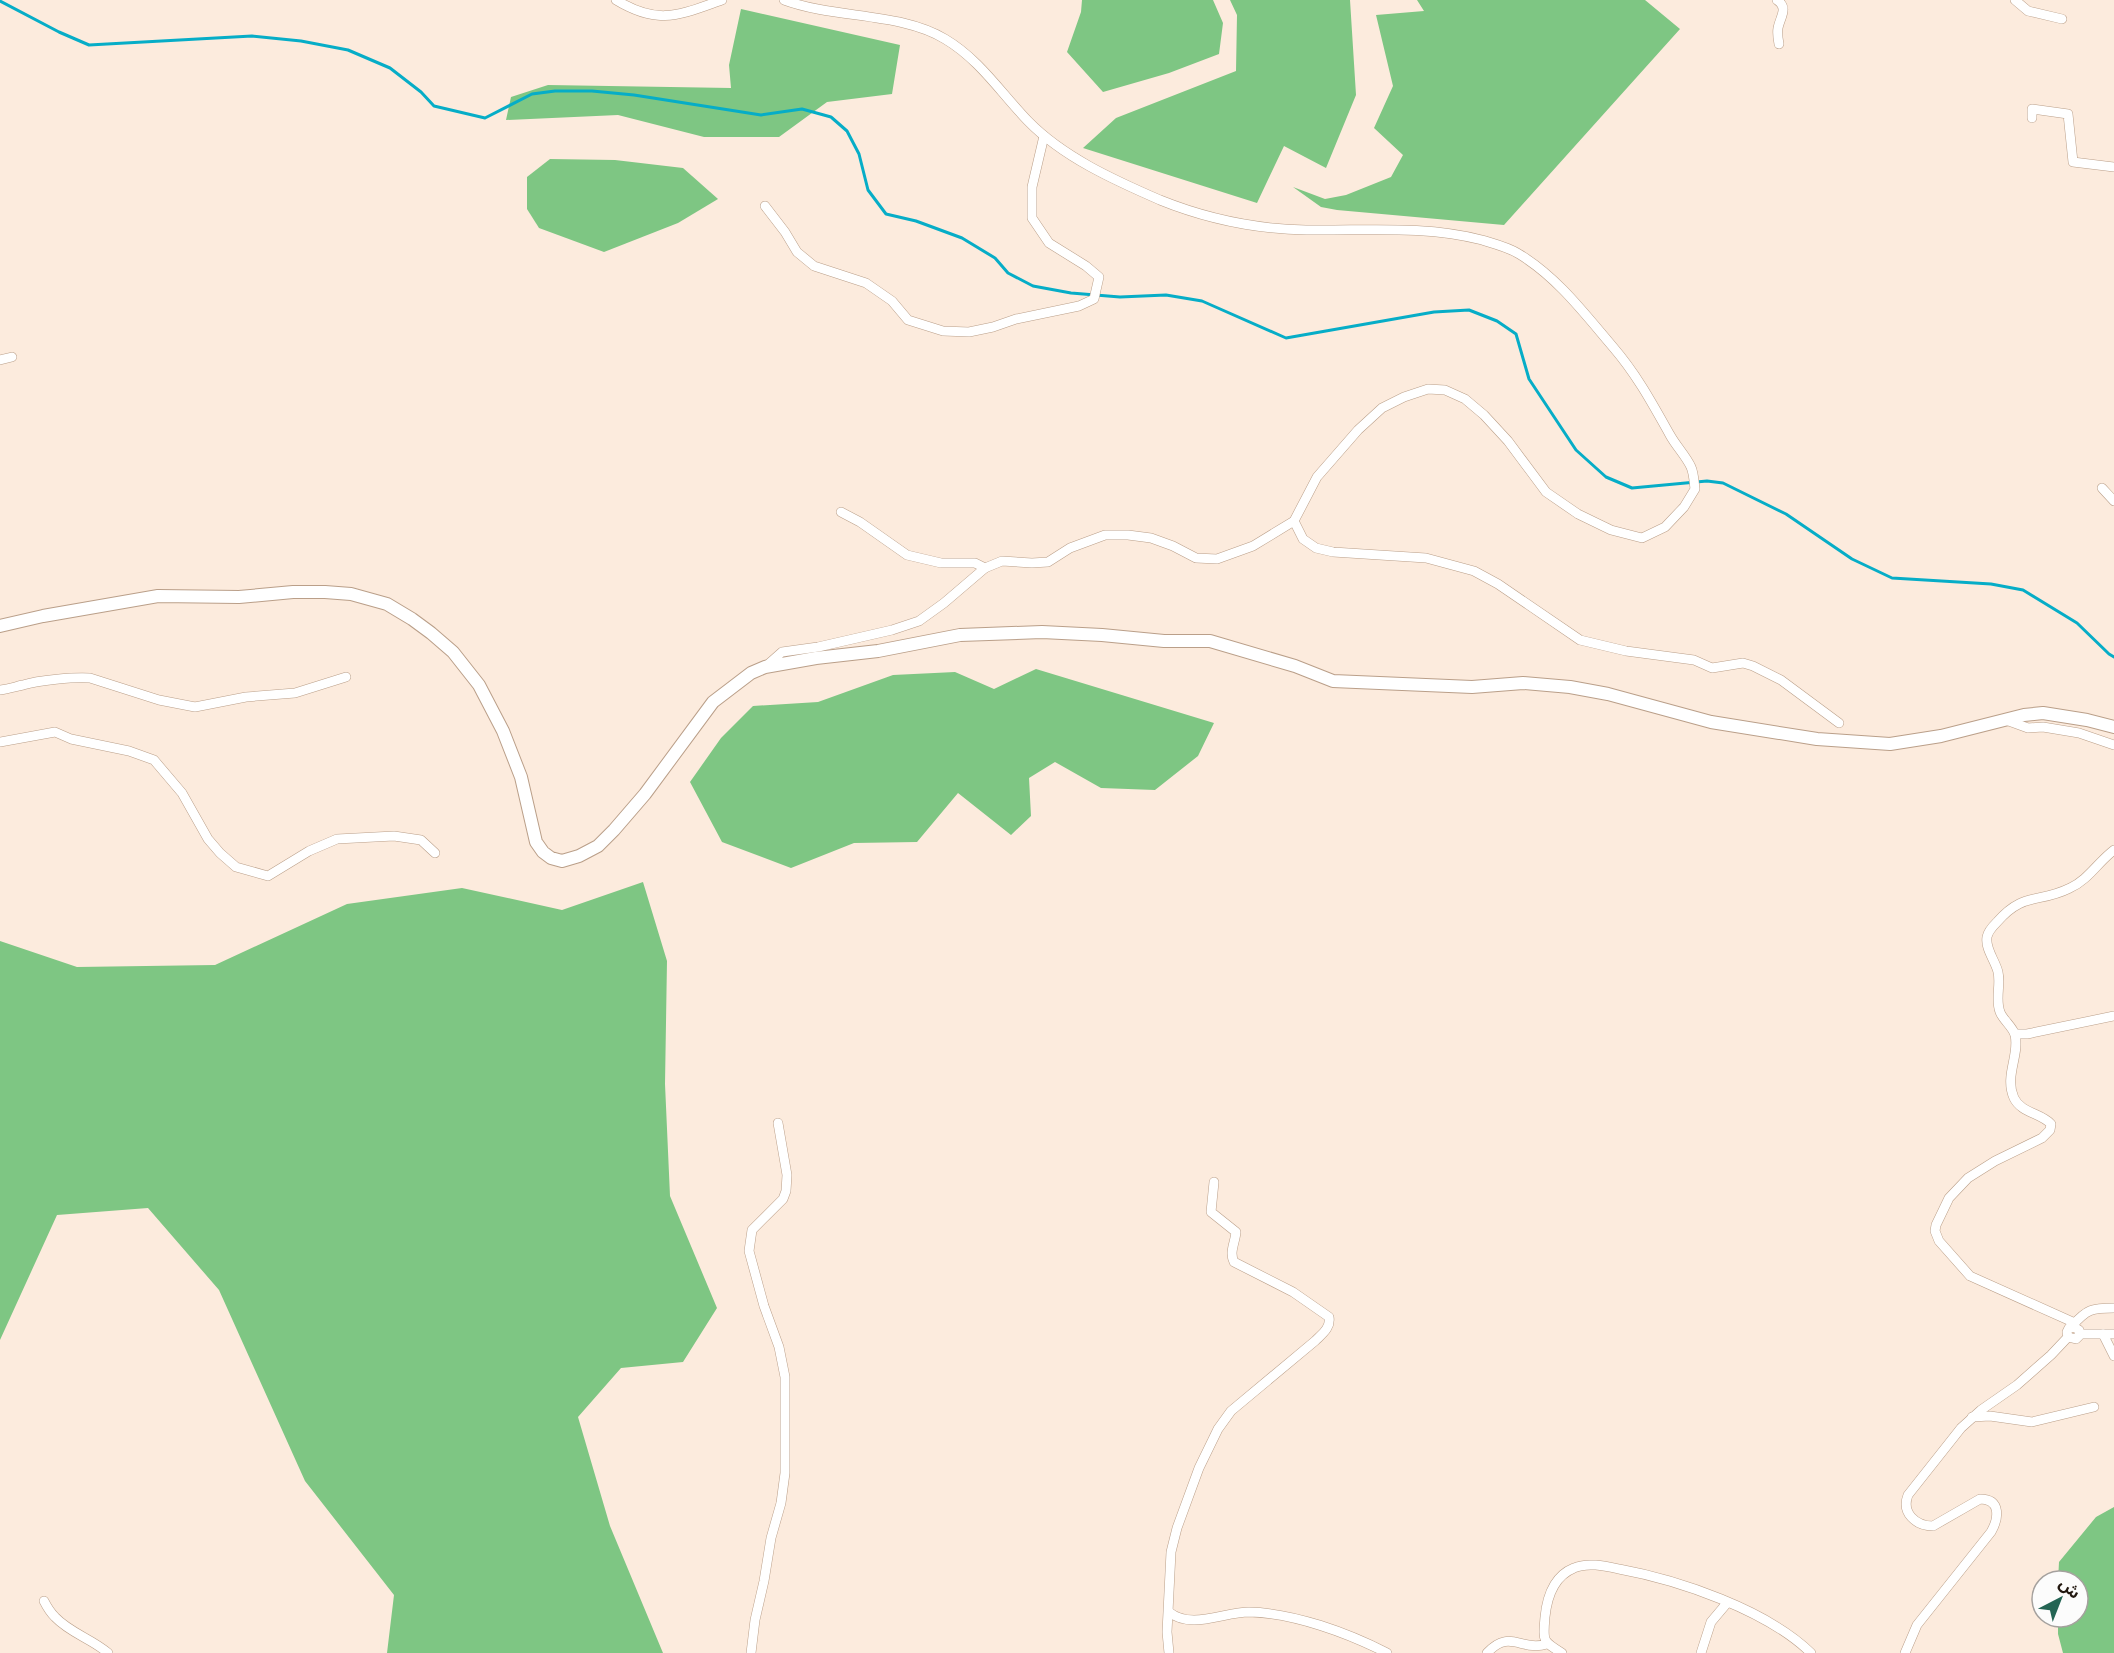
<svg xmlns="http://www.w3.org/2000/svg" width="2114" height="1653" font-family="Karla,'Noto Sans Arabic',sans-serif">
  <rect width="100%" height="100%" fill="#fcebdd"/>
  <!-- forest -->
  <g fill="#7ec683">
    <path d="M 1082,0 L 1213,0 L 1223,23 L 1219,54 L 1169,73 L 1103,92 L 1067,52 L 1081,12 Z"/>
    <path d="M 1230,0 L 1350,0 L 1356,95 L 1326,168 L 1284,146 L 1257,203 L 1083,148 L 1116,118 L 1236,71 L 1237,15 Z"/>
    <path d="M 1417,0 L 1645,0 L 1680,29 L 1504,225 L 1337,210 L 1321,207 L 1293,187 L 1325,199 L 1346,195 L 1391,177 L 1403,155 L 1374,128 L 1393,86 L 1376,15 L 1424,11 Z"/>
    <path d="M 741,9 L 900,45 L 892,94 L 827,102 L 779,137 L 704,137 L 618,115 L 506,120 L 511,97 L 548,85 L 731,88 L 729,65 Z"/>
    <path d="M 550,159 L 615,160 L 683,168 L 718,199 L 678,223 L 604,252 L 539,228 L 527,209 L 527,177 Z"/>
    <path d="M 1036,669 L 1214,723 L 1198,756 L 1155,790 L 1101,788 L 1055,762 L 1029,778 L 1031,816 L 1011,835 L 958,793 L 917,842 L 854,843 L 791,868 L 722,842 L 690,782 L 721,738 L 753,706 L 818,702 L 893,675 L 955,672 L 994,689 Z"/>
    <path d="M 643,882 L 667,961 L 665,1084 L 670,1196 L 717,1308 L 683,1362 L 621,1368 L 578,1417 L 610,1526 L 663,1653 L 387,1653 L 394,1595 L 305,1481 L 219,1290 L 148,1208 L 57,1215 L 0,1340 L 0,941 L 77,967 L 215,965 L 347,904 L 462,888 L 562,910 Z"/>
    <path d="M 2114,1507 L 2114,1653 L 2063,1653 L 2058,1634 L 2058,1617 L 2078,1617 L 2078,1581 L 2058,1581 L 2059,1562 L 2096,1517 Z"/>
  </g>
  <g fill="none" stroke-linecap="round" stroke-linejoin="round">
    <!-- stream -->
    <path stroke="#06adc7" stroke-width="3" d="M 0,1 L 59,32 L 89,45 L 252,36 L 301,41 L 348,50 L 390,68 L 421,92 L 434,106 L 485,118 L 532,94 L 555,91 L 592,91 L 634,95 L 761,115 L 802,109 L 831,117 L 847,131 L 859,154 L 868,190 L 886,214 L 916,221 L 962,238 L 995,258 L 1008,273 L 1033,286 L 1071,293 L 1120,297 L 1166,295 L 1202,301 L 1286,338 L 1434,312 L 1469,310 L 1497,321 L 1516,334 L 1529,379 L 1576,450 L 1606,477 L 1632,488 L 1707,481 L 1723,483 L 1786,514 L 1852,559 L 1892,578 L 1991,584 L 2023,590 L 2077,623 L 2109,654 L 2114,657"/>
    <defs>
      <g id="street">
        <path d="M 616,0 C 659,26 679,15 722,0"/>
        <path d="M 1777,0 C 1789,8 1780,17 1778,28 C 1777,34 1778,39 1779,44"/>
        <path d="M 2015,0 L 2028,11 L 2062,19"/>
        <path d="M 2032,118 L 2032,109 L 2068,114 L 2073,162 L 2114,167"/>
        <path d="M 765,206 L 785,232 L 797,252 L 814,266 L 866,283 L 892,301 L 908,320 L 943,331 L 969,332 L 993,327 L 1016,319 L 1079,306 L 1094,299 L 1099,277 L 1086,266 L 1049,243 L 1032,218 L 1032,187 L 1044,136"/>
        <path d="M 0,360 L 12,357"/>
        <path d="M 2102,488 L 2114,501"/>
        <path d="M 841,512 L 860,522 L 907,555 L 941,563 L 975,563 L 985,568"/>
        <path d="M 1294,521 L 1303,539 L 1316,548 L 1333,552 L 1426,558 L 1474,571 L 1498,584 L 1580,640 L 1626,651 L 1694,660 L 1712,668 L 1743,663 L 1753,666 L 1781,680 L 1839,723"/>
        <path d="M 765,667 L 782,652 L 818,647 L 892,630 L 919,621 L 944,603 L 985,568 L 1002,561 L 1032,563 L 1048,562 L 1070,548 L 1105,535 L 1128,535 L 1151,538 L 1173,546 L 1196,558 L 1217,559 L 1253,546 L 1294,521 L 1317,477 L 1358,430 L 1382,408 L 1404,397 L 1428,389 L 1445,390 L 1465,399 L 1484,415 L 1508,441 L 1546,492 L 1578,514 L 1611,530 L 1642,538 L 1665,527 L 1684,507 L 1695,489 C 1694,482 1694,474 1691,467 C 1686,456 1676,446 1670,435 C 1652,403 1637,375 1613,347 C 1584,313 1557,277 1519,254 C 1508,247 1495,244 1482,240 C 1424,225 1366,231 1306,230 C 1256,229 1207,219 1160,200 C 1114,180 1063,157 1028,121 C 1001,93 979,59 945,39 C 901,12 835,19 784,0"/>
        <path d="M 0,690 C 9,689 14,687 23,685 C 39,680 74,677 90,678 L 159,700 L 195,707 L 246,697 L 295,693 L 346,677"/>
        <path d="M 2006,720 L 2028,728 L 2043,727 L 2079,733 L 2114,745"/>
        <path d="M 0,742 L 55,732 L 71,739 L 129,751 L 154,760 L 182,793 L 208,839 L 220,853 L 236,867 L 268,876 L 309,851 L 337,839 L 394,836 L 421,840 L 435,853"/>
        <path d="M 2015,1034 L 2027,1034 L 2114,1016"/>
        <path d="M 2075,1323 L 1970,1276 L 1939,1241 L 1935,1231 L 1936,1225 L 1949,1198 L 1968,1178 L 1995,1161 L 2042,1138 L 2050,1130 L 2051,1124 C 2041,1113 2021,1113 2014,1098 C 2004,1076 2020,1055 2015,1035 C 2013,1027 2003,1020 2000,1012 C 1995,999 2001,985 1998,972 C 1995,960 1985,949 1987,937 C 1988,931 1993,926 1997,922 C 2024,891 2038,904 2070,888 C 2088,880 2098,862 2114,850"/>
        <path d="M 2072,1326 C 2087,1309 2092,1308 2114,1308"/>
        <path d="M 2080,1334 L 2114,1334"/>
        <path d="M 2103,1334 L 2114,1356"/>
        <path d="M 1972,1417 L 1990,1416 L 2032,1422 L 2094,1407"/>
        <path d="M 44,1601 C 47,1607 51,1613 55,1617 C 70,1633 92,1639 108,1653"/>
        <path d="M 1169,1612 C 1191,1630 1224,1612 1249,1612 C 1294,1613 1348,1633 1387,1653"/>
        <path d="M 751,1653 L 755,1620 L 764,1581 L 771,1538 L 781,1503 L 785,1473 L 785,1377 L 779,1347 L 764,1306 L 749,1251 L 752,1230 L 783,1199 L 786,1191 L 787,1175 L 778,1123"/>
        <path d="M 1169,1653 L 1167,1632 L 1171,1552 L 1177,1528 L 1199,1468 L 1218,1429 L 1231,1411 L 1315,1341 C 1322,1334 1331,1328 1329,1317 L 1293,1292 L 1234,1262 C 1229,1252 1235,1243 1236,1232 L 1211,1212 L 1214,1182"/>
        <path d="M 1487,1653 C 1510,1628 1521,1652 1547,1644"/>
        <path d="M 1562,1653 C 1542,1641 1543,1641 1545,1617 C 1547,1597 1554,1576 1574,1568 C 1587,1562 1605,1566 1619,1569 C 1679,1580 1767,1610 1811,1653"/>
        <path d="M 1701,1653 L 1711,1622 L 1727,1603"/>
        <path d="M 1905,1653 L 1917,1625 L 1991,1532 C 1999,1518 2001,1499 1980,1499 L 1933,1526 C 1916,1526 1901,1513 1908,1495 L 1961,1428 L 1981,1410 L 2017,1385 L 2051,1355 L 2068,1337 L 2067,1332 L 2069,1328 L 2074,1327 L 2079,1330 L 2079,1336 L 2076,1339 L 2068,1337"/>
      </g>
      <path id="secondary" d="M 0,626 L 43,616 L 158,596 L 239,597 L 293,592 L 325,592 L 351,594 L 387,604 L 412,619 L 431,633 L 453,652 L 479,685 L 503,731 L 521,777 L 536,842 L 543,852 L 551,858 L 562,861 L 579,856 L 598,846 L 614,830 L 645,794 L 713,702 L 751,673 L 765,667 L 816,658 L 878,651 L 960,635 L 1042,632 L 1102,635 L 1164,641 L 1210,641 L 1295,666 L 1333,681 L 1472,687 L 1523,683 L 1570,687 L 1608,694 L 1711,722 L 1817,739 L 1890,744 L 1941,736 L 2024,715 L 2043,713 L 2087,720 L 2114,727"/>
    </defs>
    <!-- street casing -->
    <use href="#street" stroke="#ba9f89" stroke-width="10"/>
    <!-- secondary casing -->
    <use href="#secondary" stroke="#ba9f89" stroke-width="14"/>
    <!-- street -->
    <use href="#street" stroke="#fff" stroke-width="9"/>
    <!-- secondary -->
    <use href="#secondary" stroke="#fff" stroke-width="12"/>
  </g>
  <!-- north arrow -->
  <g transform="translate(2060 1599) rotate(42)"><circle r="28" fill="#fcfcfc" stroke="#a5a19e" stroke-width="1.5"/>
  <path d="M0-4.5L10 22L0 15L-10 22Z" fill="#246554"/>
  <text y="-9" font-size="16" font-weight="bold" text-anchor="middle" fill="#221810">ش</text>
  </g>
</svg>
